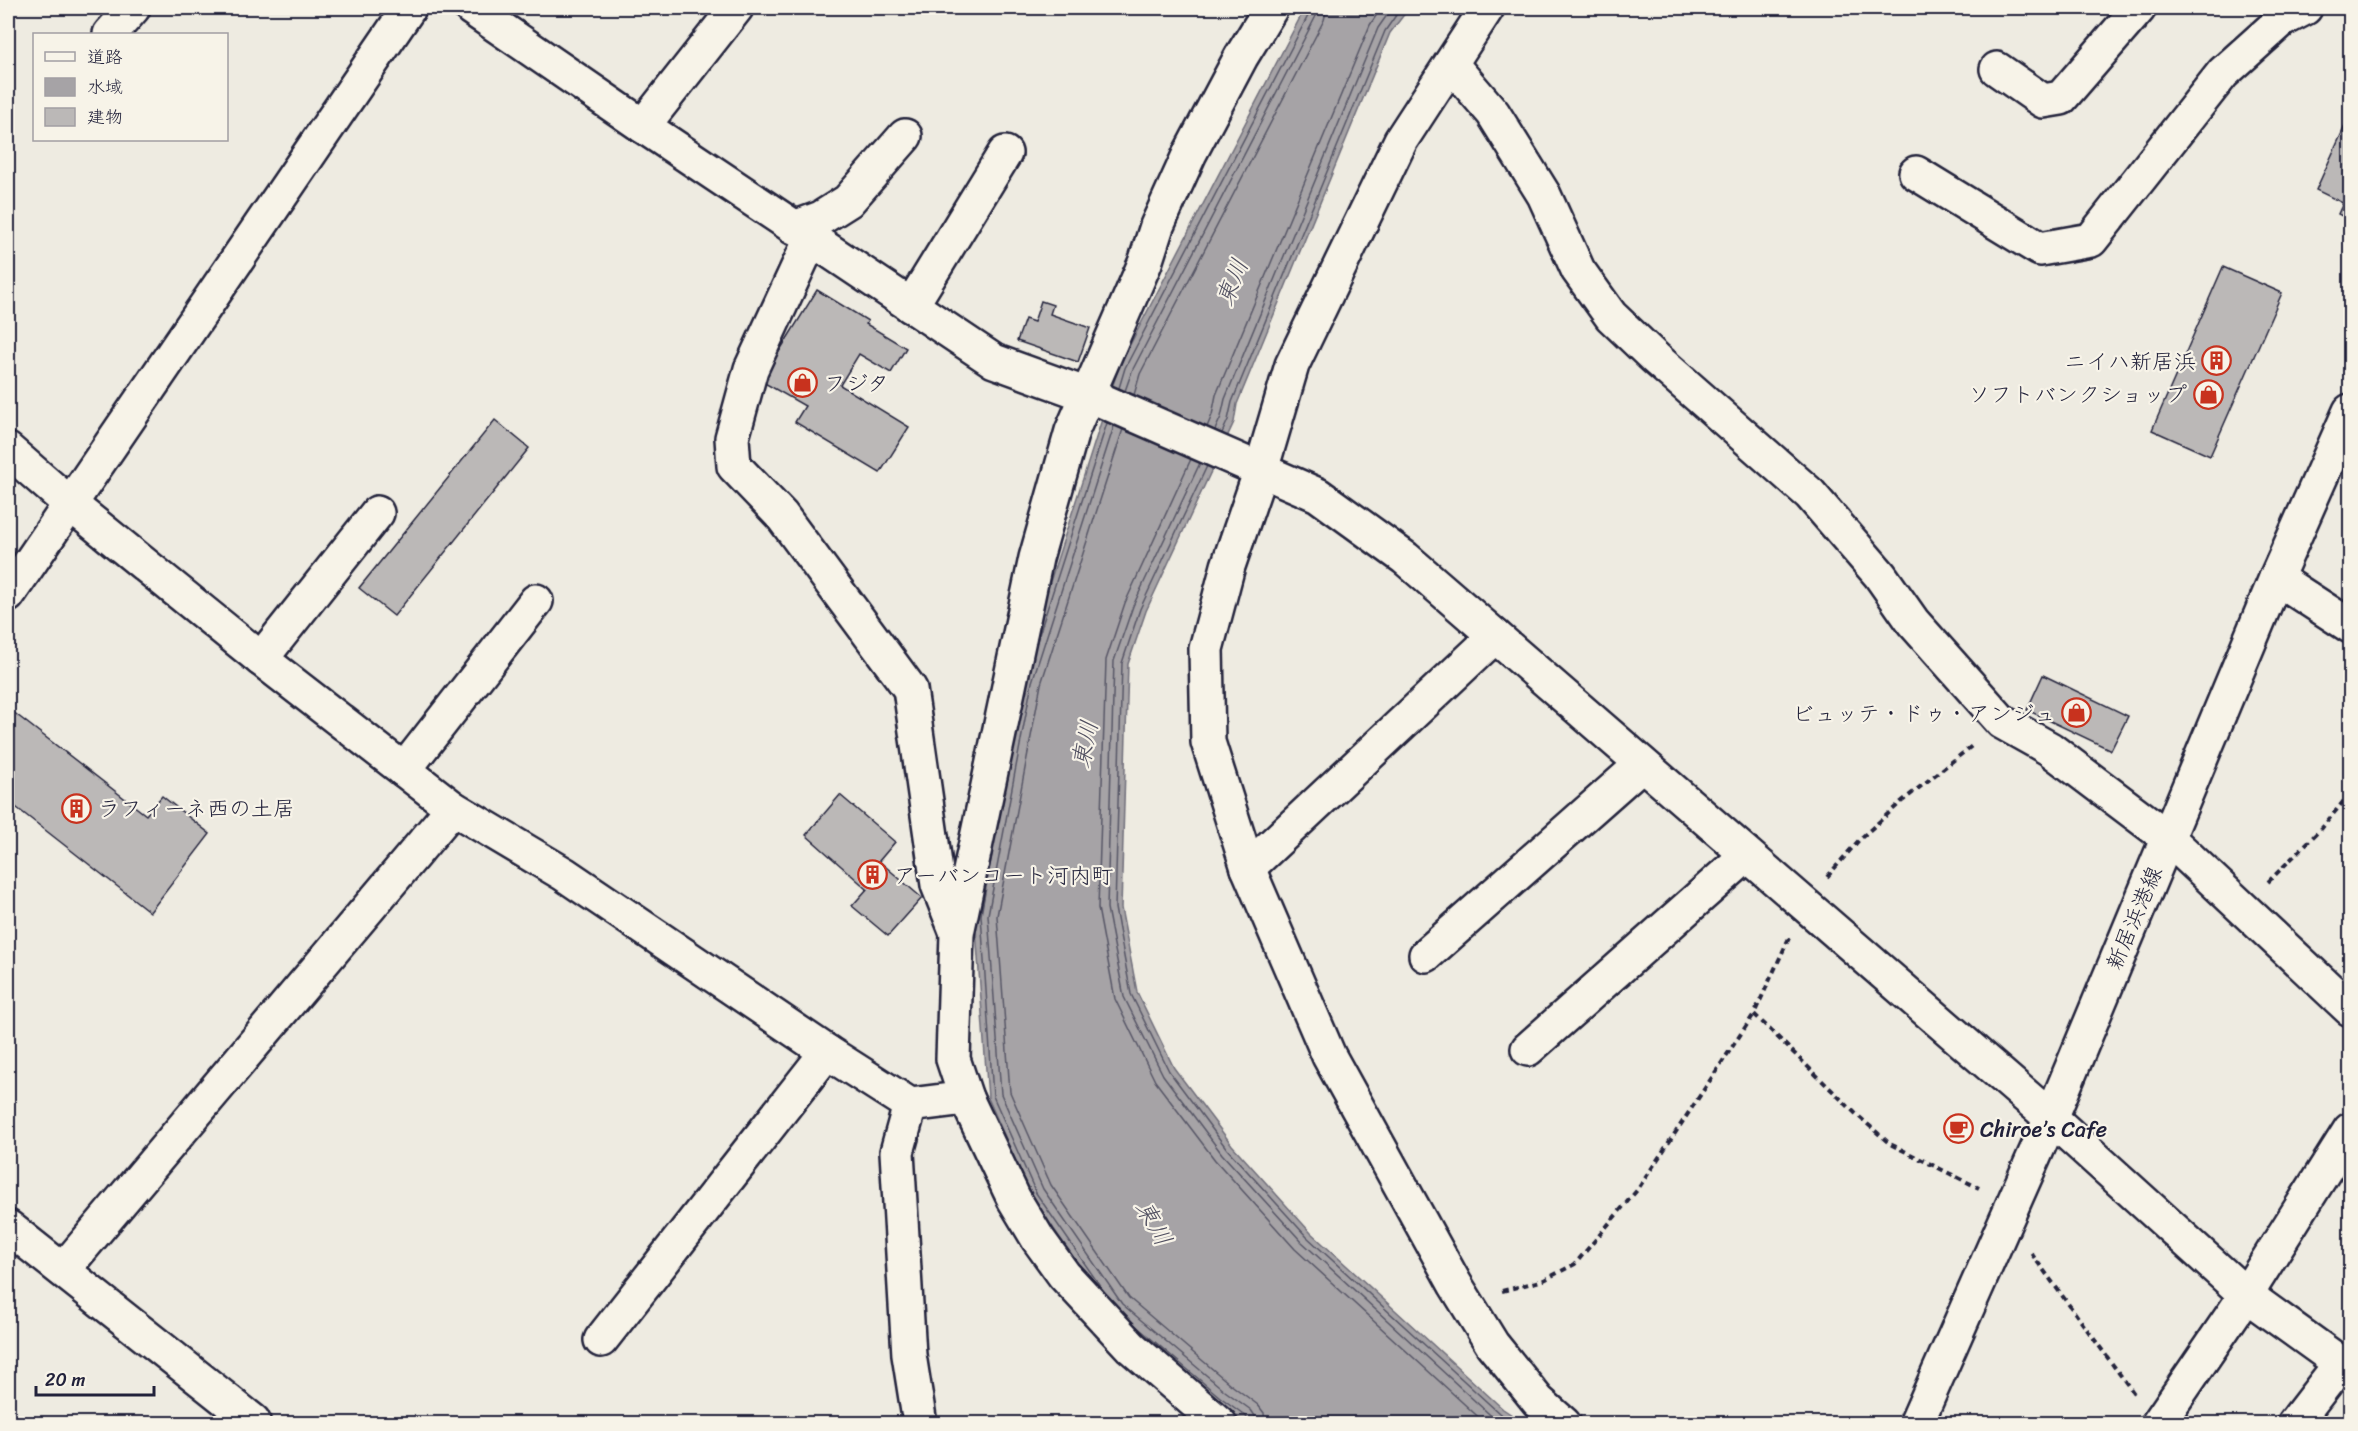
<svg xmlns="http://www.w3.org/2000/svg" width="2358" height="1431" font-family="Sriracha,'Klee One',sans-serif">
  <rect width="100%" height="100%" fill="#eeebe1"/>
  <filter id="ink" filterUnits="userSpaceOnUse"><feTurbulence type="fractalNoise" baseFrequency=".0167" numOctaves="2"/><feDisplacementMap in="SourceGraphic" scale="12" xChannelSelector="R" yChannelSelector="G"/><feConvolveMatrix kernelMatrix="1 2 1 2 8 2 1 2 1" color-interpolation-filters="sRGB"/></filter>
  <g filter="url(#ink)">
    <!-- water -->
    <path fill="#a6a3a6" stroke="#716f7b" stroke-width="1.5" d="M 1305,8 L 1409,8 L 1390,33 L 1237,404 L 1234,422 L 1146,611 L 1128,664 L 1121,908 L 1137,992 L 1174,1068 L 1232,1145 L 1311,1233 L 1503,1409 L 1524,1423 L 1246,1423 L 1216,1402 L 1112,1313 L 1031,1196 L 988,1098 L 975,915 L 1019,679 L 1119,366 Z"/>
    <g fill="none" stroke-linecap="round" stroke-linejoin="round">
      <!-- shore -->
      <g stroke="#575666" stroke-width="1.5">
        <path d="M 1119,388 L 1125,368 L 1310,12 L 1310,8"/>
        <path d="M 1125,391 L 1132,371 L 1316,16 L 1318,8"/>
        <path d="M 1134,395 L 1140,374 L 1324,20 L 1327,8"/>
        <path d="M 1114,426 L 1032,682 L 988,915 L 1001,1094 L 1043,1189 L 1122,1304 L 1225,1391 L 1251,1410 L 1255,1416 L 1256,1424"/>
        <path d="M 1207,427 L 1212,415 L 1216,395 L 1370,25 L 1381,8"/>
        <path d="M 1123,429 L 1041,684 L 997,916 L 1010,1092 L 1051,1185 L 1129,1298 L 1230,1384 L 1258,1405 L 1264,1413 L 1265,1424"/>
        <path d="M 1215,430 L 1221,417 L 1225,399 L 1378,28 L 1392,8"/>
        <path d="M 1222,433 L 1228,420 L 1232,402 L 1385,31 L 1401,8"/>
        <path d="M 1191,459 L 1125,603 L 1106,660 L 1098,908 L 1115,999 L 1155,1081 L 1215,1160 L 1295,1249 L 1486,1424"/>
        <path d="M 1200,463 L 1133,606 L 1114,661 L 1107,908 L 1124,997 L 1163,1075 L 1222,1154 L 1302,1242 L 1500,1424"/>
        <path d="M 1207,466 L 1140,609 L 1122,663 L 1115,908 L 1131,994 L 1169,1071 L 1227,1149 L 1307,1237 L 1499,1413 L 1513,1424"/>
        <path d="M 1036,644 L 1107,423"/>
        <path d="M 993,848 L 981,915 L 993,1096 L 1036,1193 L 1105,1293"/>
        <path d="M 1135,1325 L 1220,1397 L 1246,1416 L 1249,1424"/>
      </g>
    </g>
    <!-- building -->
    <g fill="#bbb8b7" stroke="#22223b" stroke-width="1.5">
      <path d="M 2350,115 L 2350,220 L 2338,214 L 2343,203 L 2316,190 Z"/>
      <path d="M 2223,267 L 2282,293 L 2210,456 L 2152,430 Z"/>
      <path d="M 817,290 L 868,321 L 866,324 L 906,348 L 891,373 L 859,354 L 840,385 L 909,427 L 880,473 L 795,422 L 805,406 L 761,381 Z"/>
      <path d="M 1041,301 L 1053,305 L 1050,314 L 1090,328 L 1078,362 L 1017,341 L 1025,319 L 1034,322 Z"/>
      <path d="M 495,420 L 529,448 L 394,616 L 359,588 Z"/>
      <path d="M 2043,675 L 2128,716 L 2111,750 L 2027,710 Z"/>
      <path d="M 8,708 L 146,815 L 162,796 L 210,834 L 150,912 L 8,801 Z"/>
      <path d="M 840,795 L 895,842 L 879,861 L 922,898 L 888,936 L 852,906 L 867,889 L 806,835 Z"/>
    </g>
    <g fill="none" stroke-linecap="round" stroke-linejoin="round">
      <defs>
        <g id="street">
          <path d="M 471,8 L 643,126 L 994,361 L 1096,398 L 1318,495 L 1405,558 L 2051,1118 L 2246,1295 L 2350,1370"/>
          <path d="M 1487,8 L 1401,140 L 1292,365 L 1261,470 L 1228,566 L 1206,649 L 1208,742 L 1248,868 L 1329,1056 L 1455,1284 L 1492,1344 L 1538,1401 L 1564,1424"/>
          <path d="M 110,34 L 133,8"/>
          <path d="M 1451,64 L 1493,113 L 1544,195 L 1578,270 L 1611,316 L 1655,358 L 1810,494 L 1880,575 L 1913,622 L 2002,722 L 2050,749 L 2168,838 L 2350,1009"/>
          <path d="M 1997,69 L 2043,101 L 2061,98 L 2139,8"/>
          <path d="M 643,126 L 736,8"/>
          <path d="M 1916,173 L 2040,249 L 2091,240 L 2223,73 L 2282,20 L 2305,8"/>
          <path d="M 794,228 L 821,218 L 848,201 L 905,136"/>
          <path d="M 811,239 L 751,369 L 732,438 L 734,466 L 782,516 L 910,689 L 938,885 L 957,933"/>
          <path d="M 911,306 L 1005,153"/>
          <path d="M 8,450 L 70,504 L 261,659 L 453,808 L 564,874 L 827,1052 L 910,1105 L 966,1098"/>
          <path d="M 2276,578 L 2350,626"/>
          <path d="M 261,659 L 377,513"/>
          <path d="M 404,770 L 536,601"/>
          <path d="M 1248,868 L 1495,636"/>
          <path d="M 1426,955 L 1642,764"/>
          <path d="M 1528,1049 L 1747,855"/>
          <path d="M 910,1105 L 897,1152 L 909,1355 L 920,1424"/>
          <path d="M 8,1227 L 253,1421"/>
          <path d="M 63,1270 L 453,808"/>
          <path d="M 601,1340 L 827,1052"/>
          <path d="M 1220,1424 L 1131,1347 L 1064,1275 L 1038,1239 L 1014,1199 L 966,1098 L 953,1059 L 957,933 L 1036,558 L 1072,431 L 1145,263 L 1157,226 L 1190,153 L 1241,57 L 1271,8"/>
          <path d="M 2158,1424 L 2246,1295 L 2350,1130"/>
          <path d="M 2294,1424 L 2341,1363"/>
        </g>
        <g id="secondary">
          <path d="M 8,595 L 409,8"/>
          <path d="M 1916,1424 L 2051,1118 L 2276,578 L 2350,411"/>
        </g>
      </defs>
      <!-- street casing -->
      <use href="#street" stroke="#22223b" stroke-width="38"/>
      <!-- secondary casing -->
      <use href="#secondary" stroke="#22223b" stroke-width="38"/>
      <!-- path -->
      <g stroke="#22223b" stroke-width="4" stroke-dasharray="6 4.5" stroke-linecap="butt">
        <path d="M 1827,877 L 1859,840 L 1901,802 L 1973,745"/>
        <path d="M 2268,882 L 2322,828 L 2350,793"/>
        <path d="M 1789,938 L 1754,1014 L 1855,1113 L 1890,1144 L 1979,1188"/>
        <path d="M 2031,1253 L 2135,1395"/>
        <path d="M 1502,1291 L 1544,1280 L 1575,1264 L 1638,1189 L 1754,1014"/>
      </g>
      <!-- street -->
      <use href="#street" stroke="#f7f3e8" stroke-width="33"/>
      <!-- secondary -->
      <use href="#secondary" stroke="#f7f3e8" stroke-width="33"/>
    </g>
  </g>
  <!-- icons -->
  <defs>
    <symbol id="building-ring" viewBox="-11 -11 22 22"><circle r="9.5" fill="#f7f3e8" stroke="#c8321e" stroke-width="1.5"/><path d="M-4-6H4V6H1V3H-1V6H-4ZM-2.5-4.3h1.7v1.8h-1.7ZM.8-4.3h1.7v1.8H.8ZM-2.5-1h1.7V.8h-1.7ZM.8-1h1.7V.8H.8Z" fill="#c8321e"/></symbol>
    <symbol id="shop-ring" viewBox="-11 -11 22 22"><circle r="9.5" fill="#f7f3e8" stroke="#c8321e" stroke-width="1.5"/><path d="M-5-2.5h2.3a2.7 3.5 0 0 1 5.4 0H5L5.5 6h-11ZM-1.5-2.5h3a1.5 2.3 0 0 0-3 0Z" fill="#c8321e"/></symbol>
    <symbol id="cafe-ring" viewBox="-11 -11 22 22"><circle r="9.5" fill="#f7f3e8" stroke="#c8321e" stroke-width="1.5"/><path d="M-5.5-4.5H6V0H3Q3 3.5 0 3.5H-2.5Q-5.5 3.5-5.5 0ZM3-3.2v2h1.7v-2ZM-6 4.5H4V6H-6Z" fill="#c8321e"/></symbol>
  </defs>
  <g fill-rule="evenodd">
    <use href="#building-ring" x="2200" y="344" width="33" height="33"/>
    <use href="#shop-ring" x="786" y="366" width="33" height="33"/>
    <use href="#shop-ring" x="2192" y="378" width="33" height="33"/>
    <use href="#shop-ring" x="2060" y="696" width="33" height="33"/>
    <use href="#building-ring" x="60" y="792" width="33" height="33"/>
    <use href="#building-ring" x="856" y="858" width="33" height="33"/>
    <use href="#cafe-ring" x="1942" y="1112" width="33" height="33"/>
  </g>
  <g text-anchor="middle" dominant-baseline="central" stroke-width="4.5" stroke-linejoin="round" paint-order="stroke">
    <!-- poi labels -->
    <g font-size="22" fill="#22223b" stroke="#f7f3e8" text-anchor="start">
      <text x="2196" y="361" text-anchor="end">ニイハ新居浜</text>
      <text x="824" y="383">フジタ</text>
      <text x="2187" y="394" text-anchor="end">ソフトバンクショップ</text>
      <text x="2056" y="713" text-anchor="end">ビュッテ・ドゥ・アンジュ</text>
      <text x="98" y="808">ラフィーネ西の土居</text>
      <text x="894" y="875">アーバンコート河内町</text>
      <text x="1980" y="1129">Chiroe’s Cafe</text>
    </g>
    <!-- street labels -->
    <g font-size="22" fill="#22223b" stroke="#f7f3e8">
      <text transform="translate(2134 918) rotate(-67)">新居浜港線</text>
    </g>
    <!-- water labels -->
    <g font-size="24" font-style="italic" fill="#504f60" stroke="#f7f3e8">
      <text transform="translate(1232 282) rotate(-68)">東川</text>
      <text transform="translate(1085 744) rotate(-78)">東川</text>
      <text transform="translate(1154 1223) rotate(61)">東川</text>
    </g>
  </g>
  <!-- margin -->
  <rect width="2358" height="1431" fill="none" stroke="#f7f3e8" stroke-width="30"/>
  <rect x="15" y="15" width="2328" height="1401" fill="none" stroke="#22223b" stroke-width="2" filter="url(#ink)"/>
  <!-- legend -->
  <rect x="33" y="33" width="195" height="108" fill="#f7f3e8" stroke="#a29fa3" stroke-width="1.5"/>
  <rect x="45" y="52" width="30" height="9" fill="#f7f3e8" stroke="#a29fa3" stroke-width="1.5"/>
  <text x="87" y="63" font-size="18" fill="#22223b">道路</text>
  <rect x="45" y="78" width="30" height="18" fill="#a6a3a6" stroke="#a29fa3" stroke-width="1.5"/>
  <text x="87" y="93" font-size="18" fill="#22223b">水域</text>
  <rect x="45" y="108" width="30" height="18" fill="#bbb8b7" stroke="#a29fa3" stroke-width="1.5"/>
  <text x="87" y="123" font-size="18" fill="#22223b">建物</text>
  <!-- scale -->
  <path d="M36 1386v9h118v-9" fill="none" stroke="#22223b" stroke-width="3"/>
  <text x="45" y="1386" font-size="18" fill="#22223b" stroke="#f7f3e8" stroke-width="4.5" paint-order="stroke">20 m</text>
</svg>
